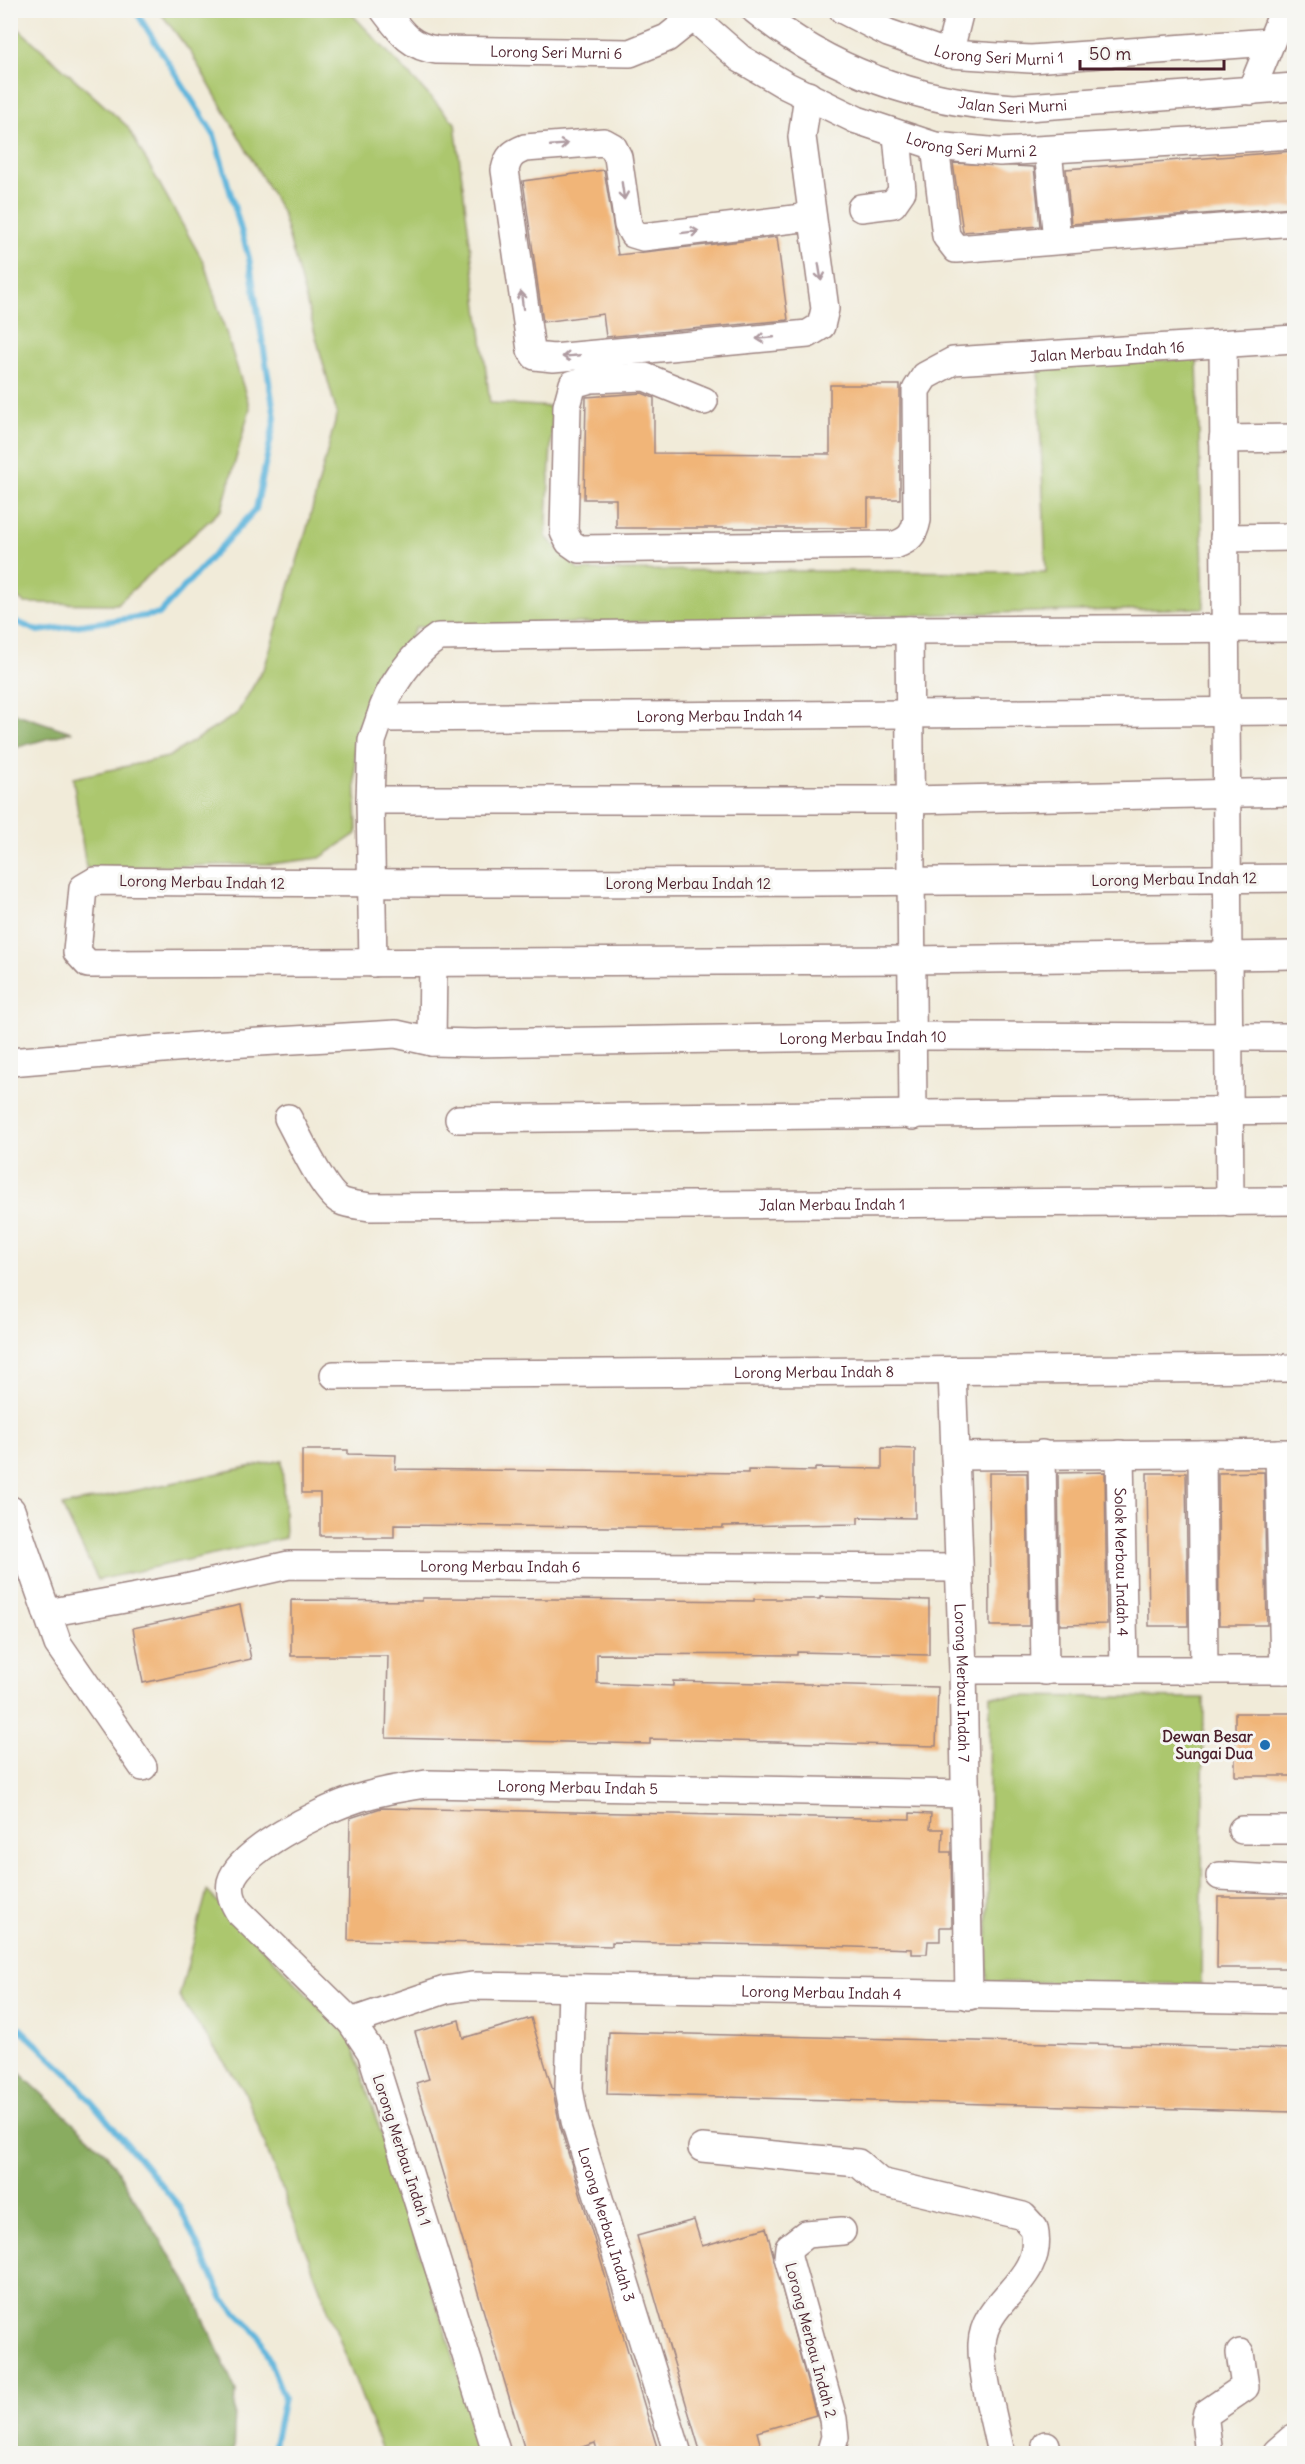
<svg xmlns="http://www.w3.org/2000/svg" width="1305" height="2464" font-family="Delius,sans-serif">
  <rect width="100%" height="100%" fill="#f6f6f2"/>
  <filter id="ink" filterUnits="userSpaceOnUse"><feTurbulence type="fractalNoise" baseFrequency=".0167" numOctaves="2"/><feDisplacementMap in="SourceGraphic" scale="12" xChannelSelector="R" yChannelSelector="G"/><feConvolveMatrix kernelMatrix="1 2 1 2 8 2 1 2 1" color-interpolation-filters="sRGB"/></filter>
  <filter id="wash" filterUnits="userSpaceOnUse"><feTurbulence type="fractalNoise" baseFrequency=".008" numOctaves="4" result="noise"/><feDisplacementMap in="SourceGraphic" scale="24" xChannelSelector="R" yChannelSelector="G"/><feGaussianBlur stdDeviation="1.35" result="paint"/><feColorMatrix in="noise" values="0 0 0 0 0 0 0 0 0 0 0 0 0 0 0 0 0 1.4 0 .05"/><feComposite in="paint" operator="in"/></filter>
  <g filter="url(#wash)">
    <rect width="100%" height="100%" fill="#f1ebd9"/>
    <!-- green -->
    <g fill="#acc76e" stroke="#7b734c" stroke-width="1.5">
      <path d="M 159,11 L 349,11 L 455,123 L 490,403 L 553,407 L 546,537 L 579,570 L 1046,572 L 1038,364 L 1197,359 L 1204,608 L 416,627 L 354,734 L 357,833 L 320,858 L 271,864 L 86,868 L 73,778 L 168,757 L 237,714 L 265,666 L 306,532 L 337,414 L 282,212 L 191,53 Z"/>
      <path d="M 11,22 L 127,126 L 204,263 L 250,408 L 222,509 L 117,604 L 24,603 L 11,593 Z"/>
      <path d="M 282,1460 L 285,1538 L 98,1580 L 62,1506 Z"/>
      <path d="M 990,1696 L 1204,1698 L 1201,1984 L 987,1982 Z"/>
      <path d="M 207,1891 L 350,2038 L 485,2453 L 383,2453 L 245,2092 L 179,1997 Z"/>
    </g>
    <!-- forest -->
    <g fill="#89ac61" stroke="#6a6646" stroke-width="1.5">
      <path d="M 11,712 L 71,732 L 11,749 Z"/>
      <path d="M 11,2065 L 107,2154 L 189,2286 L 236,2391 L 233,2453 L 11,2453 Z"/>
    </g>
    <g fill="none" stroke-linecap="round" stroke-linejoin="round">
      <!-- stream -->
      <g stroke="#5fb5dc" stroke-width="6">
        <path d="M 10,619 L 38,631 L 159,614 L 256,509 L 275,418 L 249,258 L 214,135 L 135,10"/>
        <path d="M 10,2019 L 70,2076 L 179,2206 L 223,2299 L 259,2335 L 284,2397 L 272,2454"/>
      </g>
    </g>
    <g id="blocks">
      <!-- building -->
      <g fill="#f1b578">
        <path d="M 1294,151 L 1294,207 L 1071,224 L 1066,169 Z"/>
        <path d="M 953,163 L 1034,167 L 1040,226 L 963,232 Z"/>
        <path d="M 604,170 L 618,255 L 777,237 L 788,320 L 606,337 L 603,314 L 543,322 L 523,181 Z"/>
        <path d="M 830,385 L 900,385 L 900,499 L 868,499 L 868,528 L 616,528 L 616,499 L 584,499 L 586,397 L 642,393 L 654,398 L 654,453 L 830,454 Z"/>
        <path d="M 882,1448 L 915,1449 L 915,1518 L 858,1517 L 858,1524 L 723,1526 L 723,1528 L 394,1525 L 394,1538 L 364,1538 L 364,1536 L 320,1536 L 320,1493 L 302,1493 L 302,1450 L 348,1450 L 348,1454 L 396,1455 L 395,1469 L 748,1473 L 748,1470 L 815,1471 L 815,1468 L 882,1469 Z"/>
        <path d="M 1105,1472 L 1107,1624 L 1060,1625 L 1058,1473 Z"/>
        <path d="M 1264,1472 L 1267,1625 L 1219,1625 L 1218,1473 Z"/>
        <path d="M 989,1473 L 1027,1473 L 1029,1626 L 990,1626 Z"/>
        <path d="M 1147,1473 L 1186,1473 L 1188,1626 L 1149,1626 Z"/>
        <path d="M 820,1597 L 929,1600 L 929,1655 L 797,1652 L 797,1655 L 597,1654 L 597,1683 L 673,1686 L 673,1681 L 938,1687 L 936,1746 L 650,1739 L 650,1744 L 386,1738 L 388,1656 L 291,1656 L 291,1600 L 422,1601 L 422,1598 L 444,1598 L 754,1601 L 754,1599 L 820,1599 Z"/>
        <path d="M 240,1605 L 251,1659 L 143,1683 L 133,1628 Z"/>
        <rect x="1235" y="1713" width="59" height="63"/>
        <path d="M 381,1808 L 910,1819 L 910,1813 L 931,1814 L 930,1829 L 943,1829 L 942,1852 L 951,1852 L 952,1927 L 940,1927 L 940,1941 L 928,1941 L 927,1954 L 912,1954 L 912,1949 L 823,1946 L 612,1942 L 612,1946 L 348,1940 L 350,1818 Z"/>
        <path d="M 1218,1897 L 1294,1897 L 1294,1968 L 1217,1968 Z"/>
        <path d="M 531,2018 L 553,2091 L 560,2126 L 659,2454 L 598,2454 L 595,2443 L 560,2454 L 526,2454 L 430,2131 L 416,2083 L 429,2079 L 415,2032 L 459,2020 L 463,2038 Z"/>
        <path d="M 609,2032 L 1294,2049 L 1294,2112 L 607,2094 Z"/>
        <path d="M 694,2220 L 702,2246 L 766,2228 L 816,2415 L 757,2432 L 763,2454 L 701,2454 L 671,2353 L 637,2236 Z"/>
      </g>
    </g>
  </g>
  <g filter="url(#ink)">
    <use href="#blocks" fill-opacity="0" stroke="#9e8582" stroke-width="1.5"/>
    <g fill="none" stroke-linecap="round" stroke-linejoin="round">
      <defs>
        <g id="minor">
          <path id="s1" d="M 384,10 C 400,31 410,47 437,50 L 630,53 L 667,38 L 692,18"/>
          <path id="s2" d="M 685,10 L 741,59 L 787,86 L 857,120 L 935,146 L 1000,152 L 1294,135"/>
          <path id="s3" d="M 755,10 C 830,71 919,102 1014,108 L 1294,87"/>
          <path id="s4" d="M 843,10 L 888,33 L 949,54 L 1031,59 L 1270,42"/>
          <path d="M 949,54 L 960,10"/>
          <path d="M 1251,91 L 1284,10"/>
          <path d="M 808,95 L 802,137 L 825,309 L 821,326 L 808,334 L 553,358 L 535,356 L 531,350 L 505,170 C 508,157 512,153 525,148 L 604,142 L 613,147 L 618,157 L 628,225 L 633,234 L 643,237 L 811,217"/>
          <path d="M 935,146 L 946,236 L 956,249 L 1294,222"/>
          <path d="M 1048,150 L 1057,240"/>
          <path d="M 861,208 L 893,204 L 902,191 L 897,135"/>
          <path d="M 1223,344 L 1230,1202"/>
          <path id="s5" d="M 704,401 L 645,377 L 591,379 L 573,384 L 567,406 L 564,532 L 569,542 L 579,549 L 895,545 C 909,540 914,535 917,520 L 916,390 L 925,376 L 953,361 L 1294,339"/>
          <path d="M 1223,439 L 1294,438"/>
          <path d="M 1224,538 L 1294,537"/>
          <path d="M 909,630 L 913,1116"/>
          <path d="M 380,718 C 387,689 412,654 438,637 L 909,630 L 1294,628"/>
          <path d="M 370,800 L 910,800 L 1294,792"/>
          <path d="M 1294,878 C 895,882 495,885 95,881 L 83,888 L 77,952 L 88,964 L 911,960 L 1294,955"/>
          <path id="s6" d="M 373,963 L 370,800 L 372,741 L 380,718 L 1294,711"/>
          <path d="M 432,1042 L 433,963"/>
          <path id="s7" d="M 10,1062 L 210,1045 L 396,1034 L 432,1042 L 475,1043 L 912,1036 L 1294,1037"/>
          <path id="s8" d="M 288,1118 C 299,1138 324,1193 341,1201 C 349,1205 361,1205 369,1207 L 1294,1201"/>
          <path d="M 459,1119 L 1294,1110"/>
          <path id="s9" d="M 952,1371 L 963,1670 L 969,1996"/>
          <path id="s10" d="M 334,1375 L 1294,1368"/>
          <path d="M 1279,1453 L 1284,1670"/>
          <path d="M 1042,1454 L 1045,1671"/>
          <path id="s11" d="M 1120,1454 L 1124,1670"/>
          <path d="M 1202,1454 L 1204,1670"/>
          <path d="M 955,1456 L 1294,1453"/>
          <path d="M 11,1510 L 58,1644 L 143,1767"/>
          <path id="s12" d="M 47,1613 L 186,1588 L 289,1565 L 958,1568"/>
          <path d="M 963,1670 L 1294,1670"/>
          <path d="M 1242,1830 L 1294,1830"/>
          <path d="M 1220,1876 L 1294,1880"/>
          <path id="s13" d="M 572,1990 L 569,2089 L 575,2121 L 678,2454"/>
          <path id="s14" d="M 351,2022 L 445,1990 L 472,1986 L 1294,2000"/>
          <path d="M 702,2148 L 858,2163 L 880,2182 L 1023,2216 L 1034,2228 C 1046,2282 984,2297 982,2344 C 981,2375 995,2422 1001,2454"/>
          <path d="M 1046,2445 L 1048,2454"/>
          <path id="s15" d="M 497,2454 L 371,2052 L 351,2022 L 239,1912 C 233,1902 229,1894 231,1882 C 239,1851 321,1811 350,1801 C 375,1792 400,1788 426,1784 L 966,1794"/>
          <path d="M 830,2454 L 835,2437 L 833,2419 L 788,2257 L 789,2247 L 806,2234 L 842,2231"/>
          <path d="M 1209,2454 L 1205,2421 L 1207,2413 L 1245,2387 L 1240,2353"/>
        </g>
        <path id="major" d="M 1279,2454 L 1294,2441"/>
      </defs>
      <!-- minor casing -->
      <use href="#minor" stroke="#9e8582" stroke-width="30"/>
      <!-- major casing -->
      <use href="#major" stroke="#9e8582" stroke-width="36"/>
      <!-- minor -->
      <use href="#minor" stroke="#fff" stroke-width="27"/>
      <!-- major -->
      <use href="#major" stroke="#fff" stroke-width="33"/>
    </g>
    <!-- one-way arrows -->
    <defs><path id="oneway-shaft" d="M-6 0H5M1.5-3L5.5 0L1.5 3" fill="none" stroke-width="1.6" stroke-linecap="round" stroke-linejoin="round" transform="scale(1.5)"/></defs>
    <g stroke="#ae9aa0">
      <use href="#oneway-shaft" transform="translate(559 145) rotate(-5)"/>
      <use href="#oneway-shaft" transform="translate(623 191) rotate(82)"/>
      <use href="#oneway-shaft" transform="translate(690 232) rotate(-7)"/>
      <use href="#oneway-shaft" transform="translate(820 272) rotate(81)"/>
      <use href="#oneway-shaft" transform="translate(522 300) rotate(-97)"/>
      <use href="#oneway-shaft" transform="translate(765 338) rotate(175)"/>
      <use href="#oneway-shaft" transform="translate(571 356) rotate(175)"/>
    </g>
  </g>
  <!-- markers -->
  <circle fill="#1f6fb2" stroke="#f6f6f2" stroke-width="2" cx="1265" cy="1745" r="6"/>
  <g text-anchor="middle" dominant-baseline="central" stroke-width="6" stroke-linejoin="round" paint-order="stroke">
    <!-- street labels -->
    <g font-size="15" fill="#4a1f2b" stroke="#f6f6f2">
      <text stroke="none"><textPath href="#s1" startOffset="188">Lorong Seri Murni 6</textPath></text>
      <text stroke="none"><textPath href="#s4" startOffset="165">Lorong Seri Murni 1</textPath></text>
      <text stroke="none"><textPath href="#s3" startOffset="280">Jalan Seri Murni</textPath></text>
      <text stroke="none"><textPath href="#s2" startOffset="324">Lorong Seri Murni 2</textPath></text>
      <text stroke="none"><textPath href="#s5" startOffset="993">Jalan Merbau Indah 16</textPath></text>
      <text stroke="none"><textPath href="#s6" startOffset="586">Lorong Merbau Indah 14</textPath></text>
      <text transform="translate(1174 879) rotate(-1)">Lorong Merbau Indah 12</text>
      <text transform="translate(202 882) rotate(1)">Lorong Merbau Indah 12</text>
      <text x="688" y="883">Lorong Merbau Indah 12</text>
      <text stroke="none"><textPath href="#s7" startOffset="855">Lorong Merbau Indah 10</textPath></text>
      <text stroke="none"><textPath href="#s8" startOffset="591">Jalan Merbau Indah 1</textPath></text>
      <text stroke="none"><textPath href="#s10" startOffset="480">Lorong Merbau Indah 8</textPath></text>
      <text stroke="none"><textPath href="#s11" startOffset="108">Solok Merbau Indah 4</textPath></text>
      <text stroke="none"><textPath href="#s12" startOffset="458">Lorong Merbau Indah 6</textPath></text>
      <text stroke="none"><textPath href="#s9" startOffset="312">Lorong Merbau Indah 7</textPath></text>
      <text stroke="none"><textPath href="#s15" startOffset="1023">Lorong Merbau Indah 5</textPath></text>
      <text stroke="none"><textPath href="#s14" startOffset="476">Lorong Merbau Indah 4</textPath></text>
      <text transform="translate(402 2150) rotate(72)">Lorong Merbau Indah 1</text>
      <text stroke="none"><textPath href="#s13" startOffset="240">Lorong Merbau Indah 3</textPath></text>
      <text transform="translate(811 2340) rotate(75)">Lorong Merbau Indah 2</text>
    </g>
    <!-- poi labels -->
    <g font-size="15" font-weight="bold" fill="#4a1f2b" stroke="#f6f6f2" text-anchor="end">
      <text x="1253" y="1736">Dewan Besar<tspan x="1253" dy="17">Sungai Dua</tspan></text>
    </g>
  </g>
  <!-- margin -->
  <rect width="1305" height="2464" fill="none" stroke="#f6f6f2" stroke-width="36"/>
  <!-- scale -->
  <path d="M1080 60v9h144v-9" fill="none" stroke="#4a1f2b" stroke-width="3"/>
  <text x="1089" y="60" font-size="18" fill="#4a1f2b" stroke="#f6f6f2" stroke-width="4.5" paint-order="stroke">50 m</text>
</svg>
